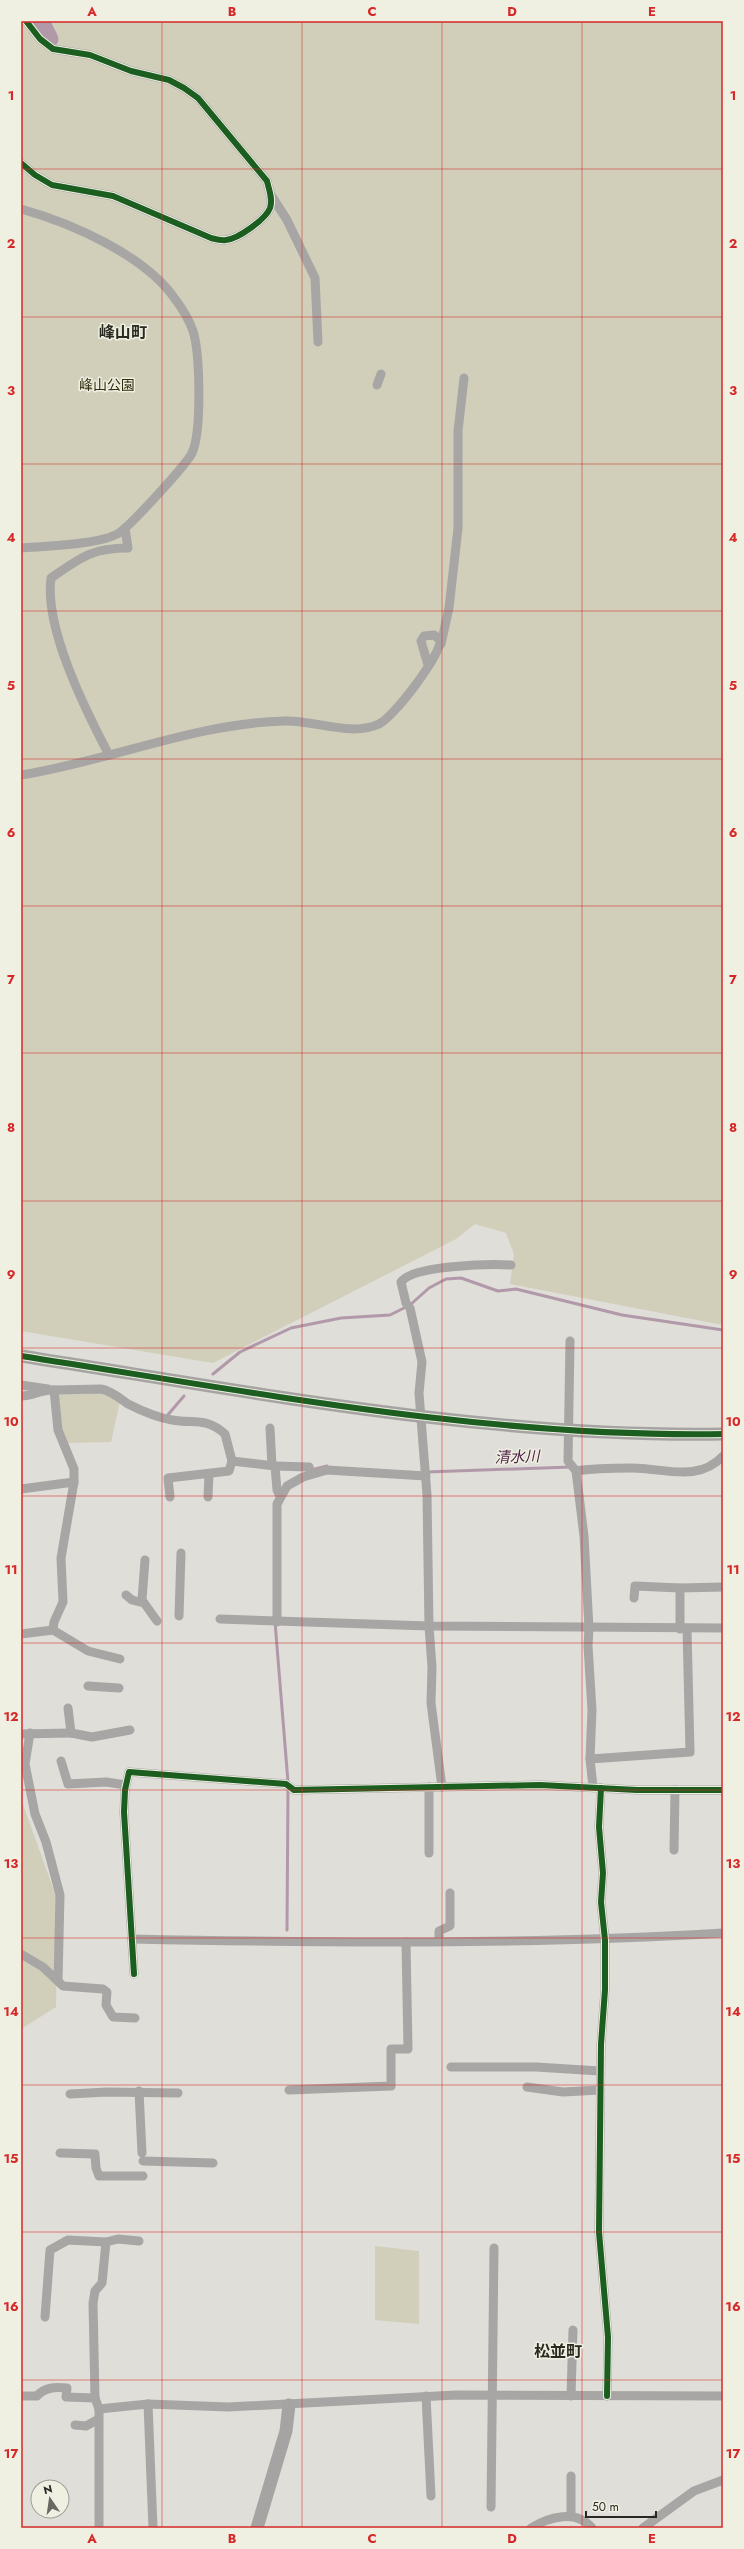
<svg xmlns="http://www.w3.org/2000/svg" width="744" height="2549" font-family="Jost,'Noto Sans JP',sans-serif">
  <rect width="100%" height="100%" fill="#dfded8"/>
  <!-- green -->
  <g fill="#d1cfba">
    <path d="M 21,21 L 723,21 L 723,1325 L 510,1284 L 514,1254 L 506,1233 L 475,1224 L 456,1239 L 213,1363 L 21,1331 Z"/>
    <path d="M 60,1391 L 105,1392 L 120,1401 L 111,1442 L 66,1443 C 61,1427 55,1407 60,1391 Z"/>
    <path d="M 21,1799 L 58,1902 L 56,2007 L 21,2029 Z"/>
    <path d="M 375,2246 L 419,2251 L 419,2324 L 375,2320 Z"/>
  </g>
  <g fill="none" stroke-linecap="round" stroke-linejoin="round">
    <!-- stream -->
    <g stroke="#b199aa" stroke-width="3">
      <path d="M 213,1374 L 240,1352 L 291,1328 L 341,1318 L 390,1315 L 410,1305 L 429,1288 L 446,1279 L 461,1278 L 498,1291 L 516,1289 L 622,1315 L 723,1330"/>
      <path d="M 166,1417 L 184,1396"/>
      <path d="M 311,1470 L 327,1466"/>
      <path d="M 427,1472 L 571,1467"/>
      <path d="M 275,1622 L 288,1782"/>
      <path d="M 287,1930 L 288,1788"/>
    </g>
    <!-- river -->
    <path stroke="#b199aa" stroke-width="17" d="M 41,21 L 50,39"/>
    <!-- street -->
    <g stroke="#a7a6a5" stroke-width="9">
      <path d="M 21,163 L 35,175 L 52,185 L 113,196 L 211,238 C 215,239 221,241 226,240 C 238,239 266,219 270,208 C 273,199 269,190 267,181 L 198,98 L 184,88 L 169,80 L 131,71 L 90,55 L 53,49 L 40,39 L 26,21"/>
      <path d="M 271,195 L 287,220 L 315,278 L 318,342"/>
      <path d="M 21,209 C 71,223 145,255 175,299 C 182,308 189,320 193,331 C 200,353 202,432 192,453 C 187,464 130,526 119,533 C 99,545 45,546 21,548"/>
      <path d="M 377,385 L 381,374"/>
      <path d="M 441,644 L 449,608 L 458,528 L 458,431 L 464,378"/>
      <path d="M 109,755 C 86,711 44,628 51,578 C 80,558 91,548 128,548 L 125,528"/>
      <path d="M 21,775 C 110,761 195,723 285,721 C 315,720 351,737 379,724 C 393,718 442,654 440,640 L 434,635 L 424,636 L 421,641 L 428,665"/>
      <path d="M 570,1341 L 568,1461 L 576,1471 L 584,1536 L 589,1628 L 588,1646 L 592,1710 L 590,1759 L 593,1787"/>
      <path d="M 21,1385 L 48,1389"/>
      <path d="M 54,1390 L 101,1389 C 112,1391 119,1398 128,1404 C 140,1410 159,1418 172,1420 C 194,1424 206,1417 225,1434 L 232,1461 L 275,1466 L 277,1490 L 280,1496"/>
      <path d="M 21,1396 C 33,1396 42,1389 54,1390 L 58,1430 L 74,1469 L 74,1482 L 61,1558 L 63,1602 L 54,1622 L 53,1630"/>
      <path d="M 270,1428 L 272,1466"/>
      <path d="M 275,1466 L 309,1467 L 311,1474"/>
      <path d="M 576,1471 C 594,1468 614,1468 632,1468 C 664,1468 698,1483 723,1456"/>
      <path d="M 21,1489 L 74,1482"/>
      <path d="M 170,1497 L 168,1478 L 229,1471 L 232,1461"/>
      <path d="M 208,1497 L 209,1474"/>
      <path d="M 145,1560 L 142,1600 L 157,1621"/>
      <path d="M 126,1595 L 132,1600 L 144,1603"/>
      <path d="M 634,1598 L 635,1586 L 680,1588"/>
      <path d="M 179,1616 L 181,1553"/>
      <path d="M 220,1619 L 429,1626 L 723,1628"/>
      <path d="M 277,1622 L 277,1504 L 287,1486 L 303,1477 L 327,1470 L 426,1476"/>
      <path d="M 680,1629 L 680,1588 L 723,1587"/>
      <path d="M 21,1634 L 53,1630 L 88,1651 L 120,1659"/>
      <path d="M 88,1686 L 119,1688"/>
      <path d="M 68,1708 L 71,1733 L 92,1737 L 130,1730"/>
      <path d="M 30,1733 L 25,1764 L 35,1814 L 46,1842 L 60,1895 L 58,1981"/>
      <path d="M 21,1734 L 71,1733"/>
      <path d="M 590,1759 L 690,1752 L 687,1629"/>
      <path d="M 61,1761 L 68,1784 L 106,1782 L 126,1785"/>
      <path d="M 442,1787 L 431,1703 L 432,1667 L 429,1626 L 427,1495 L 419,1393 L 422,1362 L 410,1308 L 406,1303 L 401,1282 C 413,1265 490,1264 511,1265"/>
      <path d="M 601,1788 L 599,1827 L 603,1873 L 601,1902 L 605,1940 L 605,1990 L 601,2044 L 599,2232 L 608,2337 L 607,2396"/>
      <path d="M 674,1850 L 675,1790"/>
      <path d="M 429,1853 L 429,1787"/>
      <path d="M 132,1939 C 329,1943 526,1945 723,1933"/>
      <path d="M 439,1941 L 439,1931 L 450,1926 L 450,1893"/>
      <path d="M 21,1954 L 43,1967 L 63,1986 L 103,1989 L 107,1992 L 106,2005 L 113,2017 L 135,2018"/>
      <path d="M 134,1974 L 124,1812 L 125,1790 L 129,1772 L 286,1784 L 294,1790 L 540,1785 L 637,1790 L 723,1790"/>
      <path d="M 451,2067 L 536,2067 L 600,2071"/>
      <path d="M 527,2087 L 563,2092 L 600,2090"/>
      <path d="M 289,2090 L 391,2086 L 391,2049 L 408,2049 L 406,1942"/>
      <path d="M 139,2091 L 142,2153"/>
      <path d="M 70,2094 L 107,2092 L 178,2093"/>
      <path d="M 60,2153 L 95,2154 L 96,2168 L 99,2176 L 143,2176"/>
      <path d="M 143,2161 L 213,2163"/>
      <path d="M 139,2241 L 118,2239 L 106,2242 L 102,2283 L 95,2291 L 93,2303 L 95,2398 L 99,2409 L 148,2404 L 153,2528"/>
      <path d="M 45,2317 L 50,2250 L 68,2240 L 106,2242"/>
      <path d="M 21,2396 L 37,2396 C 45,2387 55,2387 67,2388 L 66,2397 L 95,2398"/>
      <path d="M 426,2396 L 431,2496"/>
      <path d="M 571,2396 L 573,2330"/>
      <path d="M 148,2404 L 228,2407 L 456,2395 L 723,2396"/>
      <path d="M 99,2409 L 99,2528"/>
      <path d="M 75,2425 L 86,2426 L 97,2420"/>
      <path d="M 491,2507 L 494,2248"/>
      <path d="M 571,2516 L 571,2476"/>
      <path d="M 531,2528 C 549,2517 576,2509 592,2528"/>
      <path d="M 643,2528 L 694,2491 L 723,2480"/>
    </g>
    <!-- secondary -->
    <g stroke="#a6a4a3" stroke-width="13">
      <path d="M 21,1356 C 254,1392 487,1438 723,1434"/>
      <path d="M 257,2528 L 286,2431 L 289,2405"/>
    </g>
    <defs>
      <g id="cycleway">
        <path d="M 21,163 L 35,175 L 52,185 L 113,196 L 211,238 C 215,239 221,241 226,240 C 238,239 266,219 270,208 C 273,199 269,190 267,181 L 198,98 L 184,88 L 169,80 L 131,71 L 90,55 L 53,49 L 40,39 L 26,21"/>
        <path d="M 21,1356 C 254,1392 487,1438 723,1434"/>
        <path d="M 601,1788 L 599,1827 L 603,1873 L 601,1902 L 605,1940 L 605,1990 L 601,2044 L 599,2232 L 608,2337 L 607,2396"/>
        <path d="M 134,1974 L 124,1812 L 125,1790 L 129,1772 L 286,1784 L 294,1790 L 540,1785 L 637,1790 L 723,1790"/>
      </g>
    </defs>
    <!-- cycleway casing -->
    <use href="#cycleway" stroke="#efefe2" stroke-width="8"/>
    <!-- cycleway -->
    <use href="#cycleway" stroke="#1b5e20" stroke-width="6"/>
  </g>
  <!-- grid -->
  <path fill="none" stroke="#d62828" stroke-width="1" stroke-opacity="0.55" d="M 162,21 L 162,2528M 302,21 L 302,2528M 442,21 L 442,2528M 582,21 L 582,2528M 21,169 L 723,169M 21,317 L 723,317M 21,464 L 723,464M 21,611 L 723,611M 21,759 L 723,759M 21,906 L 723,906M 21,1053 L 723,1053M 21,1201 L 723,1201M 21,1348 L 723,1348M 21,1496 L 723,1496M 21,1643 L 723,1643M 21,1790 L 723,1790M 21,1938 L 723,1938M 21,2085 L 723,2085M 21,2232 L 723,2232M 21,2380 L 723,2380"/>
  <g text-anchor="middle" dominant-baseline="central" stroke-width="3" stroke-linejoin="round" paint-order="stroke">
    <!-- park labels -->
    <g font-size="14" fill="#302c0a" stroke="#efefe2">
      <text x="107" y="385">峰山公園</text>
    </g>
    <!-- water labels -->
    <g font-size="15" font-style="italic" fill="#502449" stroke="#efefe2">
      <text transform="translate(517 1457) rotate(-2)">清水川</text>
    </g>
    <!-- quarter labels -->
    <g font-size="16" font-weight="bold" fill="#2b2a21" stroke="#efefe2">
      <text x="123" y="332">峰山町</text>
      <text x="558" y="2351">松並町</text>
    </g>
  </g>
  <!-- border -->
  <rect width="744" height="2549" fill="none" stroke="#efefe2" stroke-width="44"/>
  <!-- north arrow -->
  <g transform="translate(50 2499) rotate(347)"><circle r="19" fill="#efefe2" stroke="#9f9f96"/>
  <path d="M0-3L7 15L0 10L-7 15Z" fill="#686762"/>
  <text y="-6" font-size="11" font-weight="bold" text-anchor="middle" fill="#282723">N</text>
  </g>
  <!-- scale -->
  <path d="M586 2511v6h70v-6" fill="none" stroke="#282723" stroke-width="2"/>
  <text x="592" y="2511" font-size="12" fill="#282723" stroke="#efefe2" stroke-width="3" paint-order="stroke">50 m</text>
  <rect x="22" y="22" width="700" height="2505" fill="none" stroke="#d62828" stroke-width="1.5"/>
  <g font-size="13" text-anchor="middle" font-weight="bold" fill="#d62828">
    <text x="92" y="16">A</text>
    <text x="232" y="16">B</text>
    <text x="372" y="16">C</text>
    <text x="512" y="16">D</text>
    <text x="652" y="16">E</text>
    <text x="11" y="100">1</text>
    <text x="733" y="100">1</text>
    <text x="11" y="248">2</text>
    <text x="733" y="248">2</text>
    <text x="11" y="395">3</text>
    <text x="733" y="395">3</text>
    <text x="11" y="542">4</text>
    <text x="733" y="542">4</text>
    <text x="11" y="690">5</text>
    <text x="733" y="690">5</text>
    <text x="11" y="837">6</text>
    <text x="733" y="837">6</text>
    <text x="11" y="984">7</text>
    <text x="733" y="984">7</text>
    <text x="11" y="1132">8</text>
    <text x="733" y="1132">8</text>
    <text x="11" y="1279">9</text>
    <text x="733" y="1279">9</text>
    <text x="11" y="1426">10</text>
    <text x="733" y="1426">10</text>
    <text x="11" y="1574">11</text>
    <text x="733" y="1574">11</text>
    <text x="11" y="1721">12</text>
    <text x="733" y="1721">12</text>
    <text x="11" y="1868">13</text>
    <text x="733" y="1868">13</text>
    <text x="11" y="2016">14</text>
    <text x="733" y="2016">14</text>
    <text x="11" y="2163">15</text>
    <text x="733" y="2163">15</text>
    <text x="11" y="2311">16</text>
    <text x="733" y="2311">16</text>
    <text x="11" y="2458">17</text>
    <text x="733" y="2458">17</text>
    <text x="92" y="2543">A</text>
    <text x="232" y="2543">B</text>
    <text x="372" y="2543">C</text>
    <text x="512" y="2543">D</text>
    <text x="652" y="2543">E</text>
  </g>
</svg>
